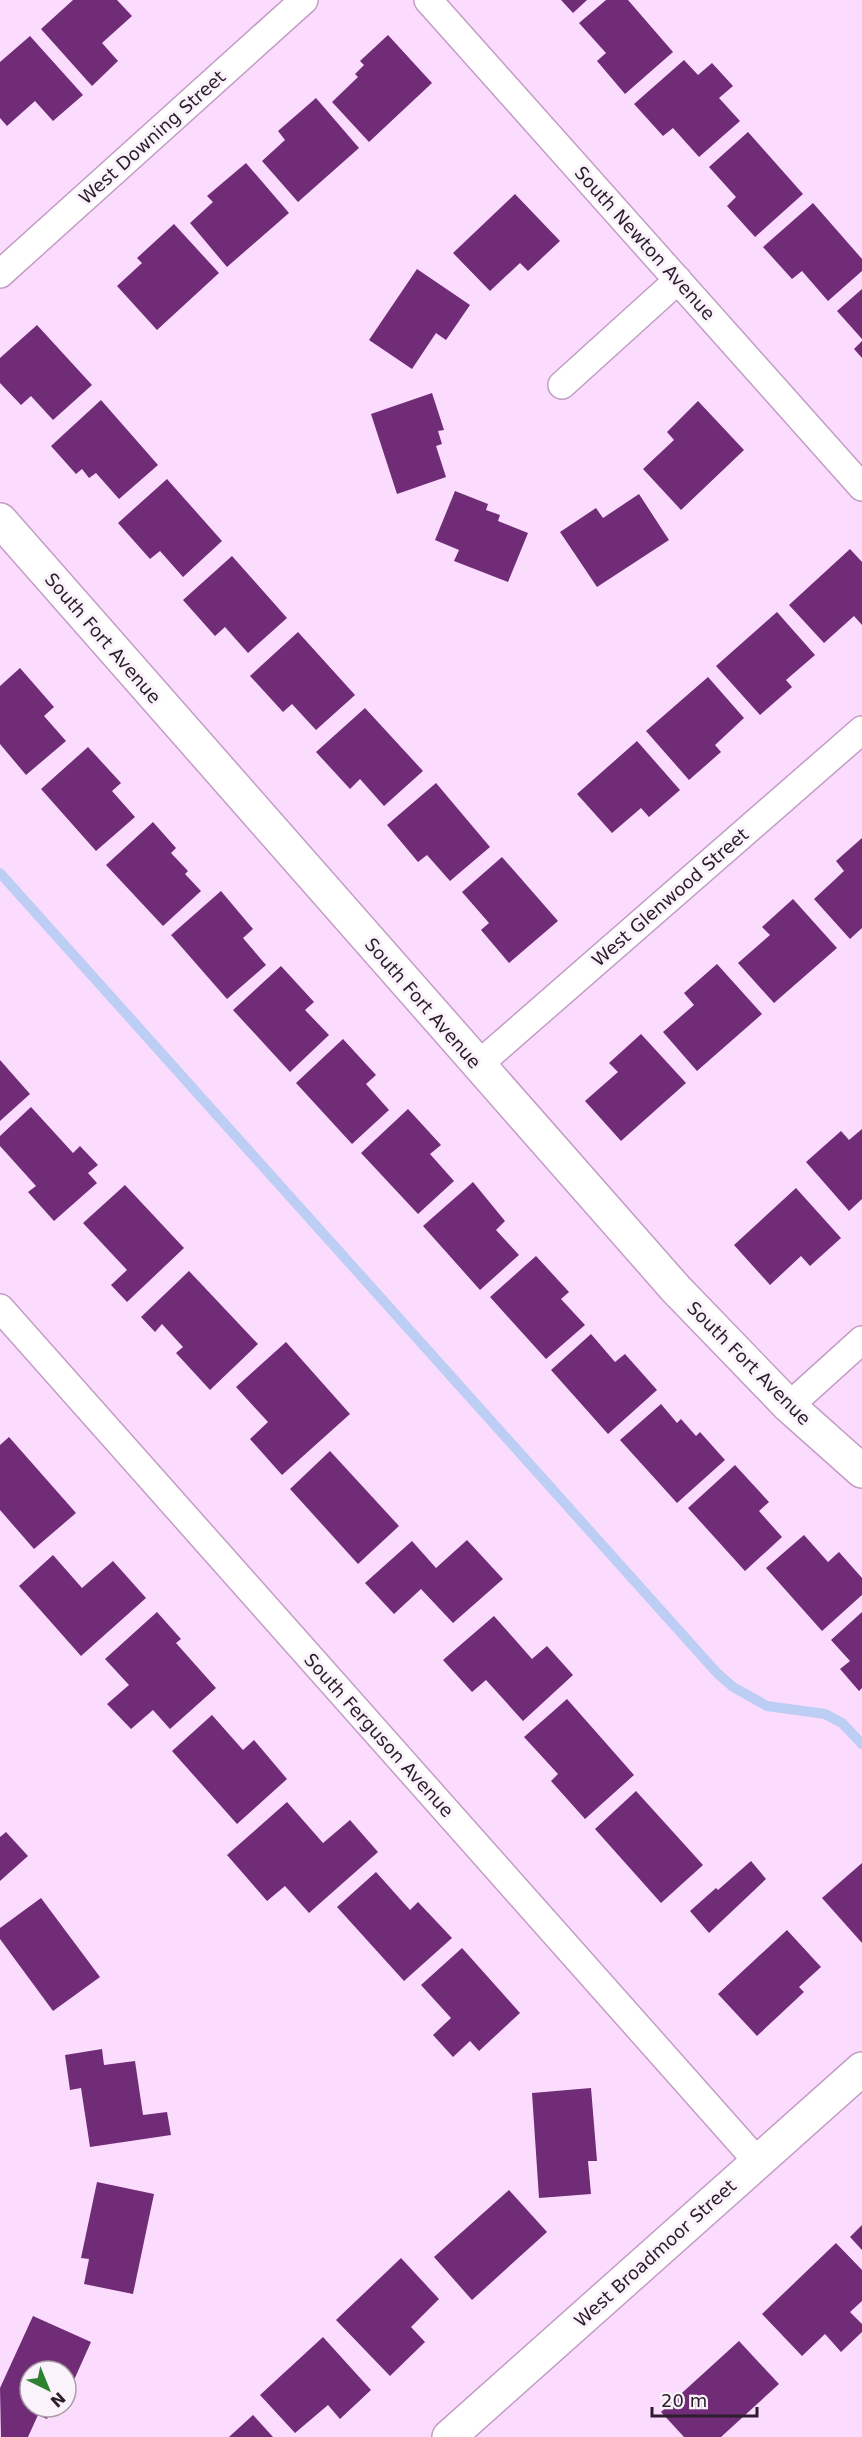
<svg xmlns="http://www.w3.org/2000/svg" width="862" height="2437" font-family="'DejaVu Sans',sans-serif">
  <rect width="100%" height="100%" fill="#fcdcfe"/>
  <g fill="none" stroke-linecap="round" stroke-linejoin="round">
    <!-- stream -->
    <path stroke="#bccef3" stroke-width="10" d="M 0,873 L 717,1673 L 733,1687 L 767,1706 L 825,1714 L 842,1723 L 862,1744"/>
  </g>
  <!-- building -->
  <g fill="#702c77">
    <path d="M 73,0 L 117,0 L 132,16 L 102,43 L 118,61 L 92,86 L 41,29 Z"/>
    <path d="M 561,0 L 587,0 L 573,13 Z"/>
    <path d="M 606,0 L 628,0 L 673,52 L 625,94 L 597,61 L 606,53 L 579,23 Z"/>
    <path d="M 388,35 L 432,83 L 369,142 L 332,102 L 358,77 L 355,74 L 364,65 L 360,61 Z"/>
    <path d="M 30,36 L 83,95 L 53,121 L 35,101 L 7,126 L 0,118 L 0,62 Z"/>
    <path d="M 684,60 L 698,75 L 712,63 L 733,86 L 719,98 L 740,121 L 699,157 L 673,128 L 663,136 L 634,104 Z"/>
    <path d="M 316,98 L 359,148 L 298,202 L 262,161 L 285,140 L 278,131 Z"/>
    <path d="M 748,132 L 803,194 L 755,237 L 727,206 L 736,197 L 709,167 Z"/>
    <path d="M 246,163 L 289,213 L 227,267 L 190,223 L 213,202 L 207,196 Z"/>
    <path d="M 515,194 L 560,241 L 528,271 L 520,263 L 490,291 L 453,253 Z"/>
    <path d="M 813,203 L 862,259 L 862,271 L 828,301 L 802,271 L 792,279 L 763,247 Z"/>
    <path d="M 174,224 L 219,273 L 157,330 L 117,286 L 142,263 L 137,258 Z"/>
    <path d="M 417,269 L 470,305 L 446,340 L 436,333 L 412,369 L 369,340 Z"/>
    <path d="M 862,289 L 862,339 L 837,311 Z"/>
    <path d="M 37,325 L 92,385 L 53,420 L 31,396 L 21,405 L 0,383 L 0,358 Z"/>
    <path d="M 862,341 L 862,358 L 854,349 Z"/>
    <path d="M 432,393 L 444,430 L 438,431 L 442,444 L 436,446 L 446,477 L 397,494 L 371,414 Z"/>
    <path d="M 101,400 L 158,465 L 119,499 L 96,473 L 89,478 L 82,469 L 76,474 L 51,446 Z"/>
    <path d="M 698,401 L 744,450 L 681,510 L 643,469 L 674,440 L 667,432 Z"/>
    <path d="M 167,479 L 222,541 L 183,577 L 160,551 L 150,559 L 118,523 Z"/>
    <path d="M 455,491 L 488,504 L 486,510 L 500,515 L 498,521 L 528,533 L 508,582 L 454,561 L 459,550 L 435,540 Z"/>
    <path d="M 639,494 L 669,540 L 597,587 L 560,532 L 596,508 L 603,518 Z"/>
    <path d="M 850,549 L 862,562 L 862,625 L 854,616 L 824,643 L 789,605 Z"/>
    <path d="M 232,556 L 287,618 L 248,653 L 225,627 L 215,636 L 183,600 Z"/>
    <path d="M 777,612 L 815,655 L 786,680 L 792,687 L 760,715 L 716,666 Z"/>
    <path d="M 298,632 L 355,695 L 316,730 L 292,704 L 283,712 L 250,676 Z"/>
    <path d="M 20,668 L 54,707 L 44,716 L 66,741 L 26,775 L 0,744 L 0,686 Z"/>
    <path d="M 708,677 L 744,718 L 715,745 L 721,752 L 689,780 L 646,731 Z"/>
    <path d="M 365,708 L 423,771 L 384,806 L 360,779 L 350,789 L 316,752 Z"/>
    <path d="M 637,741 L 680,790 L 649,817 L 641,808 L 612,833 L 577,794 Z"/>
    <path d="M 88,747 L 121,783 L 112,791 L 135,817 L 96,851 L 41,789 Z"/>
    <path d="M 436,783 L 490,847 L 450,881 L 427,855 L 418,862 L 387,825 Z"/>
    <path d="M 153,822 L 176,848 L 171,853 L 188,871 L 185,874 L 201,891 L 163,926 L 106,865 Z"/>
    <path d="M 862,838 L 862,928 L 850,939 L 814,899 L 844,871 L 836,861 Z"/>
    <path d="M 502,857 L 558,921 L 509,963 L 481,930 L 489,923 L 462,892 Z"/>
    <path d="M 221,891 L 253,929 L 243,938 L 266,965 L 227,999 L 171,935 Z"/>
    <path d="M 793,899 L 837,948 L 774,1003 L 738,963 L 770,935 L 762,927 Z"/>
    <path d="M 717,964 L 762,1014 L 697,1071 L 663,1032 L 694,1005 L 684,993 Z"/>
    <path d="M 281,966 L 314,1002 L 305,1010 L 329,1035 L 290,1072 L 233,1010 Z"/>
    <path d="M 641,1034 L 686,1083 L 621,1141 L 585,1101 L 618,1072 L 609,1063 Z"/>
    <path d="M 343,1039 L 376,1075 L 366,1084 L 389,1110 L 352,1144 L 296,1083 Z"/>
    <path d="M 0,1060 L 30,1094 L 0,1121 Z"/>
    <path d="M 31,1107 L 73,1153 L 80,1146 L 98,1165 L 88,1173 L 97,1183 L 54,1221 L 28,1192 L 36,1186 L 0,1146 L 0,1136 Z"/>
    <path d="M 408,1109 L 441,1145 L 430,1154 L 454,1181 L 418,1214 L 361,1153 Z"/>
    <path d="M 862,1129 L 862,1199 L 849,1211 L 806,1162 L 841,1131 L 849,1140 Z"/>
    <path d="M 473,1182 L 505,1221 L 496,1230 L 519,1255 L 480,1290 L 423,1226 Z"/>
    <path d="M 125,1185 L 184,1248 L 127,1302 L 111,1285 L 127,1270 L 83,1223 Z"/>
    <path d="M 796,1188 L 841,1238 L 810,1266 L 801,1256 L 770,1285 L 734,1245 Z"/>
    <path d="M 536,1256 L 569,1292 L 561,1299 L 585,1325 L 546,1359 L 490,1297 Z"/>
    <path d="M 189,1271 L 258,1344 L 210,1390 L 176,1353 L 183,1347 L 162,1324 L 155,1332 L 141,1317 Z"/>
    <path d="M 591,1334 L 615,1362 L 625,1354 L 657,1390 L 608,1434 L 551,1370 Z"/>
    <path d="M 286,1342 L 350,1414 L 282,1475 L 250,1439 L 268,1422 L 236,1387 Z"/>
    <path d="M 661,1404 L 677,1423 L 681,1419 L 696,1436 L 700,1432 L 725,1460 L 677,1503 L 620,1440 Z"/>
    <path d="M 9,1437 L 76,1513 L 34,1549 L 0,1510 L 0,1445 Z"/>
    <path d="M 330,1451 L 399,1526 L 358,1564 L 290,1489 Z"/>
    <path d="M 735,1465 L 769,1502 L 759,1511 L 782,1537 L 745,1571 L 688,1508 Z"/>
    <path d="M 804,1535 L 828,1562 L 839,1552 L 862,1578 L 862,1595 L 822,1631 L 766,1568 Z"/>
    <path d="M 467,1540 L 503,1579 L 453,1623 L 421,1589 L 394,1614 L 365,1583 L 412,1541 L 436,1568 Z"/>
    <path d="M 53,1555 L 82,1588 L 113,1561 L 146,1598 L 81,1656 L 19,1586 Z"/>
    <path d="M 157,1612 L 181,1639 L 176,1643 L 216,1688 L 170,1729 L 153,1710 L 131,1729 L 107,1704 L 129,1685 L 105,1659 Z"/>
    <path d="M 862,1612 L 862,1688 L 859,1691 L 840,1669 L 850,1661 L 831,1640 Z"/>
    <path d="M 494,1616 L 532,1659 L 547,1646 L 573,1675 L 523,1721 L 486,1680 L 472,1692 L 443,1660 Z"/>
    <path d="M 567,1699 L 634,1775 L 585,1819 L 551,1781 L 558,1774 L 524,1737 Z"/>
    <path d="M 212,1715 L 243,1750 L 254,1740 L 287,1779 L 237,1824 L 172,1751 Z"/>
    <path d="M 636,1791 L 703,1865 L 661,1903 L 595,1829 Z"/>
    <path d="M 287,1802 L 323,1843 L 350,1820 L 378,1852 L 309,1913 L 285,1886 L 267,1901 L 227,1855 Z"/>
    <path d="M 6,1832 L 28,1856 L 0,1881 L 0,1837 Z"/>
    <path d="M 751,1861 L 766,1879 L 709,1933 L 690,1911 L 716,1888 L 718,1890 Z"/>
    <path d="M 862,1863 L 862,1943 L 822,1898 Z"/>
    <path d="M 376,1872 L 410,1910 L 418,1902 L 452,1938 L 404,1981 L 337,1907 Z"/>
    <path d="M 41,1898 L 100,1977 L 53,2011 L 0,1939 L 0,1928 Z"/>
    <path d="M 787,1930 L 821,1967 L 799,1987 L 804,1992 L 757,2036 L 718,1994 Z"/>
    <path d="M 462,1948 L 520,2013 L 479,2051 L 470,2041 L 453,2057 L 433,2035 L 451,2018 L 421,1985 Z"/>
    <path d="M 102,2049 L 104,2065 L 135,2061 L 143,2115 L 167,2112 L 171,2135 L 90,2147 L 81,2088 L 70,2090 L 65,2055 Z"/>
    <path d="M 591,2088 L 597,2161 L 588,2161 L 591,2194 L 539,2198 L 532,2093 Z"/>
    <path d="M 97,2182 L 154,2194 L 133,2294 L 84,2284 L 89,2259 L 81,2258 Z"/>
    <path d="M 509,2190 L 547,2232 L 472,2300 L 434,2257 Z"/>
    <path d="M 862,2225 L 862,2250 L 850,2237 Z"/>
    <path d="M 836,2243 L 862,2270 L 862,2301 L 850,2312 L 862,2324 L 862,2332 L 841,2352 L 825,2334 L 802,2356 L 762,2314 Z"/>
    <path d="M 401,2258 L 439,2299 L 411,2327 L 425,2342 L 390,2376 L 336,2320 Z"/>
    <path d="M 33,2316 L 91,2342 L 74,2380 L 66,2376 L 66,2371 L 30,2371 L 30,2407 L 53,2407 L 47,2419 L 38,2415 L 28,2437 L 1,2437 L 0,2388 Z"/>
    <path d="M 323,2337 L 371,2390 L 340,2419 L 328,2405 L 295,2433 L 260,2395 Z"/>
    <path d="M 739,2341 L 779,2384 L 721,2437 L 684,2437 L 661,2412 Z"/>
    <path d="M 253,2415 L 273,2437 L 229,2437 Z"/>
  </g>
  <g fill="none" stroke-linecap="round" stroke-linejoin="round">
    <defs>
      <g id="street">
        <path d="M 428,0 L 862,487"/>
        <path d="M 0,274 L 304,0"/>
        <path d="M 562,385 L 678,280"/>
        <path d="M 478,1065 L 862,730"/>
        <path d="M 0,1308 L 758,2162"/>
        <path d="M 789,1406 L 862,1340"/>
      </g>
      <g id="secondary">
        <path d="M 0,520 L 676,1289 L 789,1406 L 862,1471"/>
        <path d="M 449,2437 L 862,2069"/>
      </g>
    </defs>
    <!-- street casing -->
    <use href="#street" stroke="#c29dc5" stroke-width="30"/>
    <!-- secondary casing -->
    <use href="#secondary" stroke="#c29dc5" stroke-width="36"/>
    <!-- street -->
    <use href="#street" stroke="#fff" stroke-width="27"/>
    <!-- secondary -->
    <use href="#secondary" stroke="#fff" stroke-width="33"/>
  </g>
  <g text-anchor="middle" dominant-baseline="central" stroke-width="6" stroke-linejoin="round" paint-order="stroke">
    <!-- street labels -->
    <g font-size="18" fill="#2b1d2c" stroke="#fbf3fb">
      <text transform="translate(152 137) rotate(-42)">West Downing Street</text>
      <text transform="translate(645 243) rotate(48)">South Newton Avenue</text>
      <text transform="translate(103 638) rotate(49)">South Fort Avenue</text>
      <text transform="translate(670 897) rotate(-41)">West Glenwood Street</text>
      <text transform="translate(423 1003) rotate(49)">South Fort Avenue</text>
      <text transform="translate(749 1363) rotate(45)">South Fort Avenue</text>
      <text transform="translate(379 1735) rotate(48)">South Ferguson Avenue</text>
      <text transform="translate(655 2253) rotate(-42)">West Broadmoor Street</text>
    </g>
  </g>
  <!-- north arrow -->
  <g transform="translate(48 2389) rotate(137)"><circle r="28" fill="#fbf3fb" stroke="#a89da8" stroke-width="1.5"/>
  <path d="M0-4.5L10 22L0 15L-10 22Z" fill="#2c8230"/>
  <text y="-9" font-size="16" font-weight="bold" text-anchor="middle" fill="#2b1d2c">N</text>
  </g>
  <!-- scale -->
  <path d="M652 2407v9h105v-9" fill="none" stroke="#2b1d2c" stroke-width="3"/>
  <text x="661" y="2407" font-size="18" fill="#2b1d2c" stroke="#fbf3fb" stroke-width="4.5" paint-order="stroke">20 m</text>
</svg>
